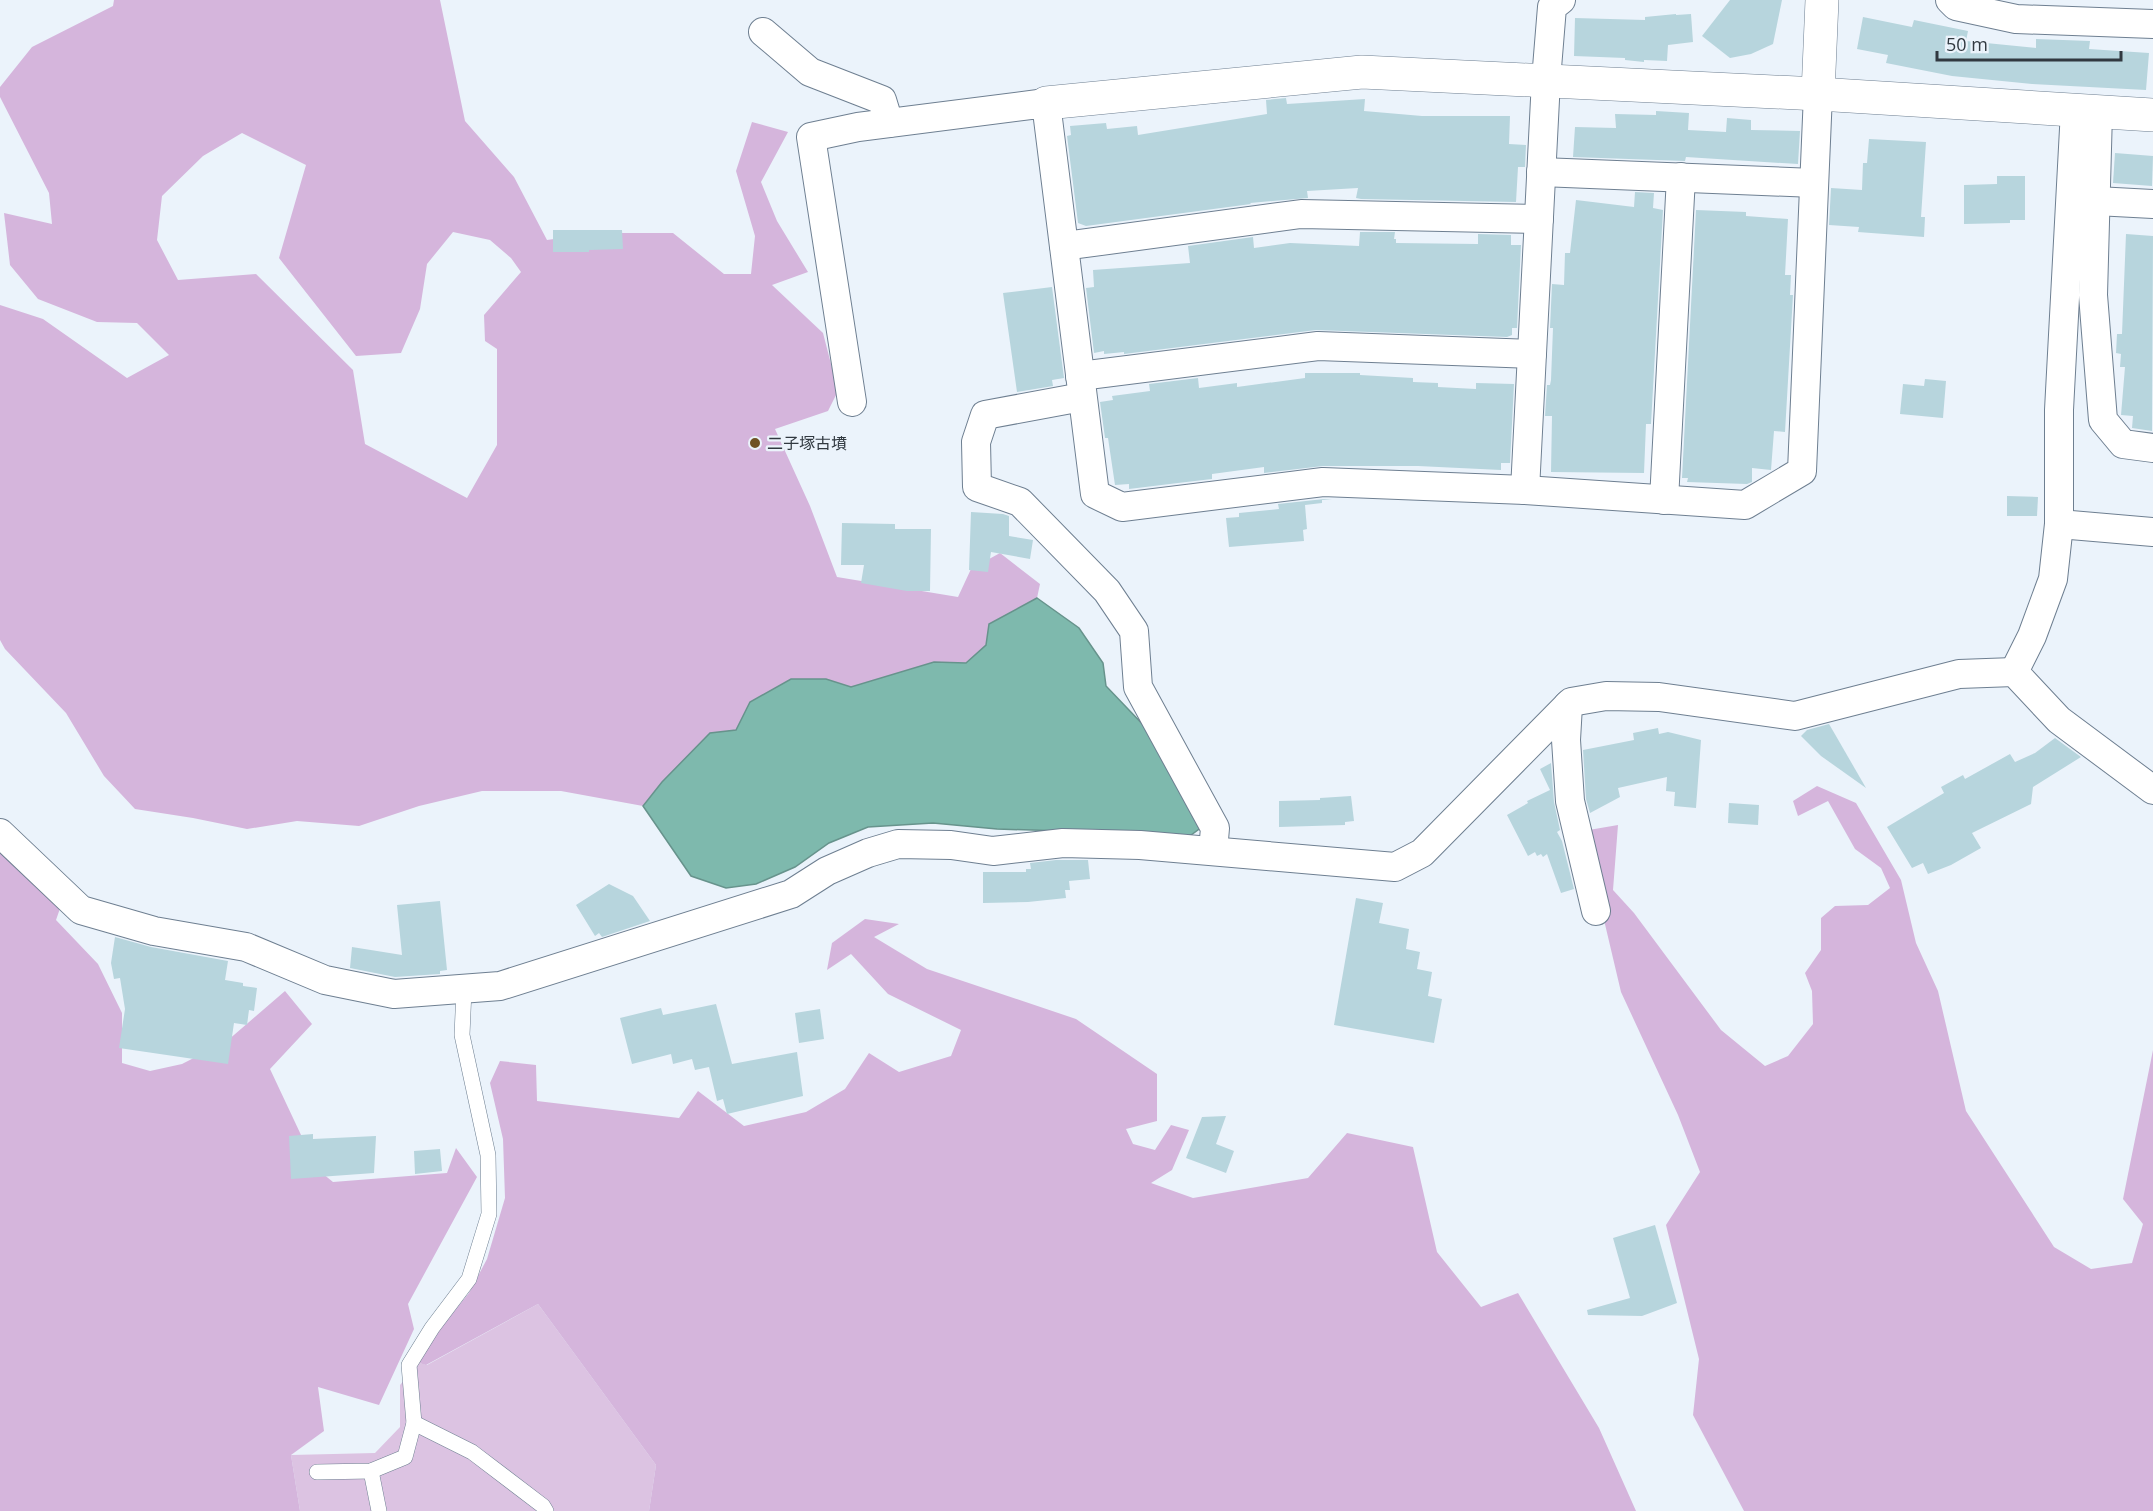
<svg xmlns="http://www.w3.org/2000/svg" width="2153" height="1511" font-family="'Open Sans','Noto Sans JP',sans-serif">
  <rect width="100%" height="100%" fill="#ebf3fb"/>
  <!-- green -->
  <path fill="#dcc3e2" d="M 538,1304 L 656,1465 L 649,1511 L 300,1511 L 291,1455 L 375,1453 L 400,1427 L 400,1385 L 419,1363 L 427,1365 Z"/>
  <!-- forest -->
  <g fill="#d5b5dc" fill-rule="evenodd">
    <path d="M 114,0 L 440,0 L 465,121 L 514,177 L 547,240 L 596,233 L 673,233 L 724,274 L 751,274 L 755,236 L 736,171 L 752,122 L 788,132 L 761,182 L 777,221 L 808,272 L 772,285 L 823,333 L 838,391 L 828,411 L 775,429 L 810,506 L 837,577 L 958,597 L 971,569 L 1000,553 L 1040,584 L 1037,598 L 989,624 L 986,645 L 966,663 L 934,662 L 851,687 L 826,679 L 750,702 L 736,730 L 662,782 L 643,806 L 561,791 L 482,791 L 419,806 L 359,826 L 297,821 L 247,829 L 193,818 L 135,809 L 104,776 L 66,713 L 5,649 L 0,640 L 0,305 L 43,319 L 127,378 L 169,355 L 137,323 L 97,322 L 38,299 L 10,265 L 4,213 L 52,224 L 49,193 L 0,97 L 0,87 L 32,47 L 113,6 ZM 242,133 L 306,165 L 279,258 L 356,356 L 401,353 L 420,309 L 427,264 L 453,232 L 490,240 L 511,258 L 521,272 L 484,315 L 485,341 L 497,349 L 497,445 L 467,498 L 365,444 L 353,370 L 256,274 L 178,280 L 157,240 L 162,196 L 203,156 Z"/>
    <path d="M 1817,786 L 1856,803 L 1901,880 L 1916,943 L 1938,991 L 1966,1111 L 2054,1247 L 2091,1269 L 2132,1263 L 2143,1224 L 2123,1199 L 2153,1050 L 2153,1511 L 1744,1511 L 1693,1415 L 1699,1359 L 1666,1225 L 1700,1172 L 1678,1115 L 1621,992 L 1583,831 L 1618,825 L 1613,890 L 1634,913 L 1721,1030 L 1765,1066 L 1788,1056 L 1813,1024 L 1812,991 L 1805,973 L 1821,950 L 1821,918 L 1835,906 L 1868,905 L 1890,888 L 1881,868 L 1855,849 L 1828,801 L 1798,816 L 1793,801 Z"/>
    <path d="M 0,834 L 64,897 L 56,920 L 98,964 L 122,1013 L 122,1063 L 150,1071 L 182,1064 L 227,1041 L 285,991 L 312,1024 L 270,1069 L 317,1169 L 333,1182 L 447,1173 L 456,1148 L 477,1177 L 408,1304 L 414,1329 L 379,1405 L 318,1387 L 324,1431 L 291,1455 L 300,1511 L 0,1511 Z"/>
    <path d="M 865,919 L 899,924 L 874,937 L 927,969 L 1076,1019 L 1157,1074 L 1157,1121 L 1126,1129 L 1133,1144 L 1155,1150 L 1171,1125 L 1189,1130 L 1172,1170 L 1151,1183 L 1193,1198 L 1308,1178 L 1347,1133 L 1413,1147 L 1437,1252 L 1481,1307 L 1518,1293 L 1599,1428 L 1636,1511 L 649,1511 L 656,1465 L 538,1304 L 426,1365 L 419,1363 L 437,1332 L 469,1293 L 487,1259 L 505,1198 L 503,1139 L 490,1083 L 500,1061 L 536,1065 L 537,1101 L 679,1118 L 698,1091 L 744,1126 L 806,1112 L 845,1089 L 869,1053 L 899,1072 L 951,1056 L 961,1030 L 888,994 L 851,954 L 827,970 L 832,943 Z"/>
  </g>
  <!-- water -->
  <path fill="#7eb9ad" stroke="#67938c" stroke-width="1.5" d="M 1037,598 L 1079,628 L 1103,663 L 1106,686 L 1149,731 L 1206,824 L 1191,835 L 997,829 L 933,823 L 868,827 L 829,843 L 795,867 L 756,884 L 726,888 L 691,876 L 643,806 L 662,782 L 710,733 L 736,730 L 750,702 L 791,679 L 826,679 L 851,687 L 934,662 L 966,663 L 986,645 L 989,624 Z"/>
  <!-- building -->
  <g fill="#b7d5dd">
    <path d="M 1730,0 L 1782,0 L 1773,44 L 1751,54 L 1730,58 L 1702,36 Z"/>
    <path d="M 1676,14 L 1676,15 L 1691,14 L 1693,42 L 1668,45 L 1667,61 L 1644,60 L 1644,62 L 1625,60 L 1625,58 L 1574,56 L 1575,18 L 1645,20 L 1645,17 Z"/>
    <path d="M 1863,17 L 1912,27 L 1914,20 L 1968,31 L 1966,41 L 2036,48 L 2036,39 L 2090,41 L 2089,49 L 2149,53 L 2146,90 L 2032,84 L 1952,76 L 1886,63 L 1888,55 L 1857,49 Z"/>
    <path d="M 1286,98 L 1287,104 L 1365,99 L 1364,111 L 1422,116 L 1510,116 L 1509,144 L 1526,145 L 1525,167 L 1518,167 L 1516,202 L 1361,199 L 1356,198 L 1358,188 L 1307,191 L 1308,198 L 1250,203 L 1251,204 L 1086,226 L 1078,223 L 1067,136 L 1071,135 L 1070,126 L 1106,123 L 1107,129 L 1137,126 L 1138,135 L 1267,114 L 1266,100 Z"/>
    <path d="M 1656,111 L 1689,113 L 1688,130 L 1726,132 L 1727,118 L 1751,120 L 1751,130 L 1800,131 L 1798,164 L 1686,157 L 1685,161 L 1573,157 L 1575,127 L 1616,128 L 1615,114 L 1656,115 Z"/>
    <path d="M 1869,139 L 1926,142 L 1921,217 L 1925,217 L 1924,237 L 1858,232 L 1859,227 L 1829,225 L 1831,188 L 1862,190 L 1863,163 L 1867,163 Z"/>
    <path d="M 2115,153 L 2153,156 L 2152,186 L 2113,183 Z"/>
    <path d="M 1997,176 L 2025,176 L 2025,220 L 2010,220 L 2010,223 L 1964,224 L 1964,185 L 1997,184 Z"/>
    <path d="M 1635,192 L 1654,193 L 1653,208 L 1663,210 L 1651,424 L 1646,424 L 1644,473 L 1551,472 L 1552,416 L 1545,416 L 1547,385 L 1550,385 L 1551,380 L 1553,328 L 1550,328 L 1552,284 L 1564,285 L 1565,253 L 1570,253 L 1576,200 L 1634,207 Z"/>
    <path d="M 1696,210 L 1746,212 L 1746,216 L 1788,219 L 1785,275 L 1791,275 L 1790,295 L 1793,295 L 1785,432 L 1774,431 L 1771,470 L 1752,468 L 1752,482 L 1747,484 L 1687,482 L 1688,478 L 1682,478 Z"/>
    <path d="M 553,230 L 622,230 L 623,249 L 589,250 L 589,252 L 553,252 Z"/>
    <path d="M 1360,232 L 1395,232 L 1394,239 L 1396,239 L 1396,243 L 1478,244 L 1478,234 L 1511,235 L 1511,245 L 1521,245 L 1517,328 L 1512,328 L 1512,335 L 1507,337 L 1316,330 L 1124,354 L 1124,352 L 1104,354 L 1104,351 L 1094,353 L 1086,288 L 1094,287 L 1093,270 L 1190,263 L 1188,246 L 1253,237 L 1254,248 L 1290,243 L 1359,246 Z"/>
    <path d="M 2126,234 L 2153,236 L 2152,431 L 2132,428 L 2133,416 L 2121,415 L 2125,367 L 2120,367 L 2121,354 L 2116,353 L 2117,334 L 2122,334 Z"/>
    <path d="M 1052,287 L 1064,378 L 1052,380 L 1053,386 L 1017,392 L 1003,293 Z"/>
    <path d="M 1305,373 L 1360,373 L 1360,375 L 1413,378 L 1413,382 L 1438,383 L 1438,387 L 1476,389 L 1476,383 L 1514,384 L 1510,463 L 1501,463 L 1501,470 L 1418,466 L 1323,466 L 1264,473 L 1264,467 L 1212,474 L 1212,479 L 1178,483 L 1129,489 L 1129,484 L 1115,485 L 1108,438 L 1105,438 L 1100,402 L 1113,400 L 1112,396 L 1150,391 L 1149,384 L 1198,378 L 1199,388 L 1237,383 L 1237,387 L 1305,378 Z"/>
    <path d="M 1925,379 L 1946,381 L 1943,418 L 1900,414 L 1903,384 L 1924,386 Z"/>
    <path d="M 2007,496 L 2038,497 L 2037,516 L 2007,516 Z"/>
    <path d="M 1324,499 L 1332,499 L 1322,500 L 1322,503 L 1305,505 L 1307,529 L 1303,530 L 1304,541 L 1229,547 L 1226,518 L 1239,517 L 1239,513 L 1279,509 L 1278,504 Z"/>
    <path d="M 971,512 L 1003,514 L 1009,516 L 1009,536 L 1033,540 L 1030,559 L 991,552 L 988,572 L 969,570 Z"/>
    <path d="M 842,523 L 895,524 L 895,529 L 931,529 L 930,591 L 907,591 L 861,583 L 864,565 L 841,565 Z"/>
    <path d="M 1829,724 L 1836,736 L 1866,788 L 1821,756 L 1801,736 L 1807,730 Z"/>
    <path d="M 1658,728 L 1659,734 L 1668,732 L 1701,740 L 1696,808 L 1674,806 L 1675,792 L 1666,791 L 1667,777 L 1618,788 L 1620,797 L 1590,813 L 1586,799 L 1583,750 L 1634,740 L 1633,733 Z"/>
    <path d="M 2055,738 L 2081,757 L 2033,787 L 2031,804 L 1972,833 L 1981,848 L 1951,865 L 1928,874 L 1923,863 L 1912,868 L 1887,827 L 1944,793 L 1941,787 L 1963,775 L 1965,779 L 2010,754 L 2015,762 L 2035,753 Z"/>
    <path d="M 1551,763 L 1554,802 L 1560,830 L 1557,832 L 1562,841 L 1574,889 L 1561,893 L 1547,854 L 1543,857 L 1541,854 L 1537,856 L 1535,852 L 1528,856 L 1507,815 L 1528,803 L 1527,801 L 1550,790 L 1540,769 Z"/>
    <path d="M 1351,796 L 1354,821 L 1345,822 L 1345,825 L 1279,827 L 1279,801 L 1320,800 L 1320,798 Z"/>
    <path d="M 1729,803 L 1759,805 L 1758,825 L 1728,823 Z"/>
    <path d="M 1056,860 L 1088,860 L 1090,879 L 1069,881 L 1070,890 L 1065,890 L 1066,898 L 1028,902 L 983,903 L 983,872 L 1026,872 L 1026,869 L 1031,869 L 1030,863 Z"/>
    <path d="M 609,884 L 633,896 L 650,921 L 602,937 L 599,933 L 595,936 L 576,905 Z"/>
    <path d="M 1356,898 L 1383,903 L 1379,923 L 1409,929 L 1406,949 L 1420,952 L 1417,969 L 1432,972 L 1428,996 L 1442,999 L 1434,1043 L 1334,1025 Z"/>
    <path d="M 440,901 L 447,970 L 440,971 L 440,974 L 395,977 L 350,968 L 352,947 L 402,955 L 397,905 Z"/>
    <path d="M 115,937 L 151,947 L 228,961 L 225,980 L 243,983 L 243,986 L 257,988 L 254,1011 L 249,1010 L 247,1025 L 234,1023 L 228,1064 L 119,1048 L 125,1009 L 120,978 L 114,979 L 111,963 Z"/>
    <path d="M 716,1004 L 732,1064 L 797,1052 L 803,1096 L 727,1114 L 723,1099 L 717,1101 L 709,1067 L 695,1070 L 692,1059 L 673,1064 L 671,1054 L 632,1064 L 620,1018 L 661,1008 L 663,1015 Z"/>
    <path d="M 820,1009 L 824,1039 L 799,1043 L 795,1013 Z"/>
    <path d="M 1226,1116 L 1216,1144 L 1234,1151 L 1226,1173 L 1186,1158 L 1202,1117 Z"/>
    <path d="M 313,1134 L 313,1139 L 376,1136 L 374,1173 L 291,1179 L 289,1136 Z"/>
    <path d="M 440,1149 L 442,1171 L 415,1174 L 414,1151 Z"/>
    <path d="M 1655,1225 L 1677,1303 L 1642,1316 L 1588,1315 L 1587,1310 L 1630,1298 L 1613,1238 Z"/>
  </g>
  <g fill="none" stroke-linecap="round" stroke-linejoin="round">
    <defs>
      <g id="service">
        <path d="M 414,1423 L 472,1452 L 543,1506 L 546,1511"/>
        <path d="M 371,1471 L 379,1511"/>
        <path d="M 317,1472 L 371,1471 L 405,1457 L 414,1423 L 409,1365 L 432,1328 L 469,1279 L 489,1214 L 488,1155 L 462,1035 L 464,990"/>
      </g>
      <g id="minor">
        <path d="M 1950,0 L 1956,6 L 2016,19 L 2153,24"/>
        <path d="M 763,32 L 810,72 L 882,100 L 889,123"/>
        <path d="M 2098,112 L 2093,295 L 2103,420 L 2123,444 L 2153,448"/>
        <path d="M 1541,172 L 1814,183"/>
        <path d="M 2096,201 L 2153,204"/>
        <path d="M 1064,246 L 1301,214 L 1539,219"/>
        <path d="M 1080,376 L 1318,346 L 1532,354"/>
        <path d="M 1082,397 L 985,415 L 976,442 L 977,487 L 1020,502 L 1107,591 L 1134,631 L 1138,687 L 1215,828 L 1213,851"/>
        <path d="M 852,402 L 811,137 L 858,127 L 1046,103 L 1095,494 L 1122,507 L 1323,482 L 1525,490 L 1745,505 L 1802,471 L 1818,94"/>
        <path d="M 1525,490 L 1546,80 L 1552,7 L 1561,0"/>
        <path d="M 1664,500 L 1681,177"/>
        <path d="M 2059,524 L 2153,532"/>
        <path d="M 2014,672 L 2032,636 L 2053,579 L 2059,524 L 2059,410 L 2075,110"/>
        <path d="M 1568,705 L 1566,740 L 1570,801 L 1596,911"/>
        <path d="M 0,833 L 81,910 L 154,931 L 246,947 L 325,980 L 394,994 L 500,986 L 791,894 L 827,871 L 868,853 L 898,844 L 951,845 L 993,851 L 1063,843 L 1140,845 L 1395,867 L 1422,853 L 1571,702 L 1606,696 L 1659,697 L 1795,716 L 1959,674 L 2014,672 L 2059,720 L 2153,790"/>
      </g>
      <g id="tertiary">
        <path d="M 1818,94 L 1822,0"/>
        <path d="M 1046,103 L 1362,72 L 1818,94 L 2153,115"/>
      </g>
    </defs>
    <!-- service casing -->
    <use href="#service" stroke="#6e7f91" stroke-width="16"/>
    <!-- minor casing -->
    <use href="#minor" stroke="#6e7f91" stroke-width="30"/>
    <!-- tertiary casing -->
    <use href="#tertiary" stroke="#6e7f91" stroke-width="34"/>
    <!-- service -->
    <use href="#service" stroke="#fff" stroke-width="15"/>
    <!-- minor -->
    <use href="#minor" stroke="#fff" stroke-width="28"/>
    <!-- tertiary -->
    <use href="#tertiary" stroke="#fff" stroke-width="33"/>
  </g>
  <!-- markers -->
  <circle fill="#6f5225" stroke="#ebf3fb" stroke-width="2" cx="755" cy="443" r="6"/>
  <g text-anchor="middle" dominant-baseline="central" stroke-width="4.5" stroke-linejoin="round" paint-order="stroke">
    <!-- poi labels -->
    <g font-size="16" fill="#313940" stroke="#ebf3fb" text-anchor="start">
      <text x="767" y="443">二子塚古墳</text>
    </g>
  </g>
  <!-- scale -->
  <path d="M1937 51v9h184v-9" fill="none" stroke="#313940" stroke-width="3"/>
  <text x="1946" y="51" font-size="18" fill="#313940" stroke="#ebf3fb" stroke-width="4.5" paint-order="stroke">50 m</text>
</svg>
